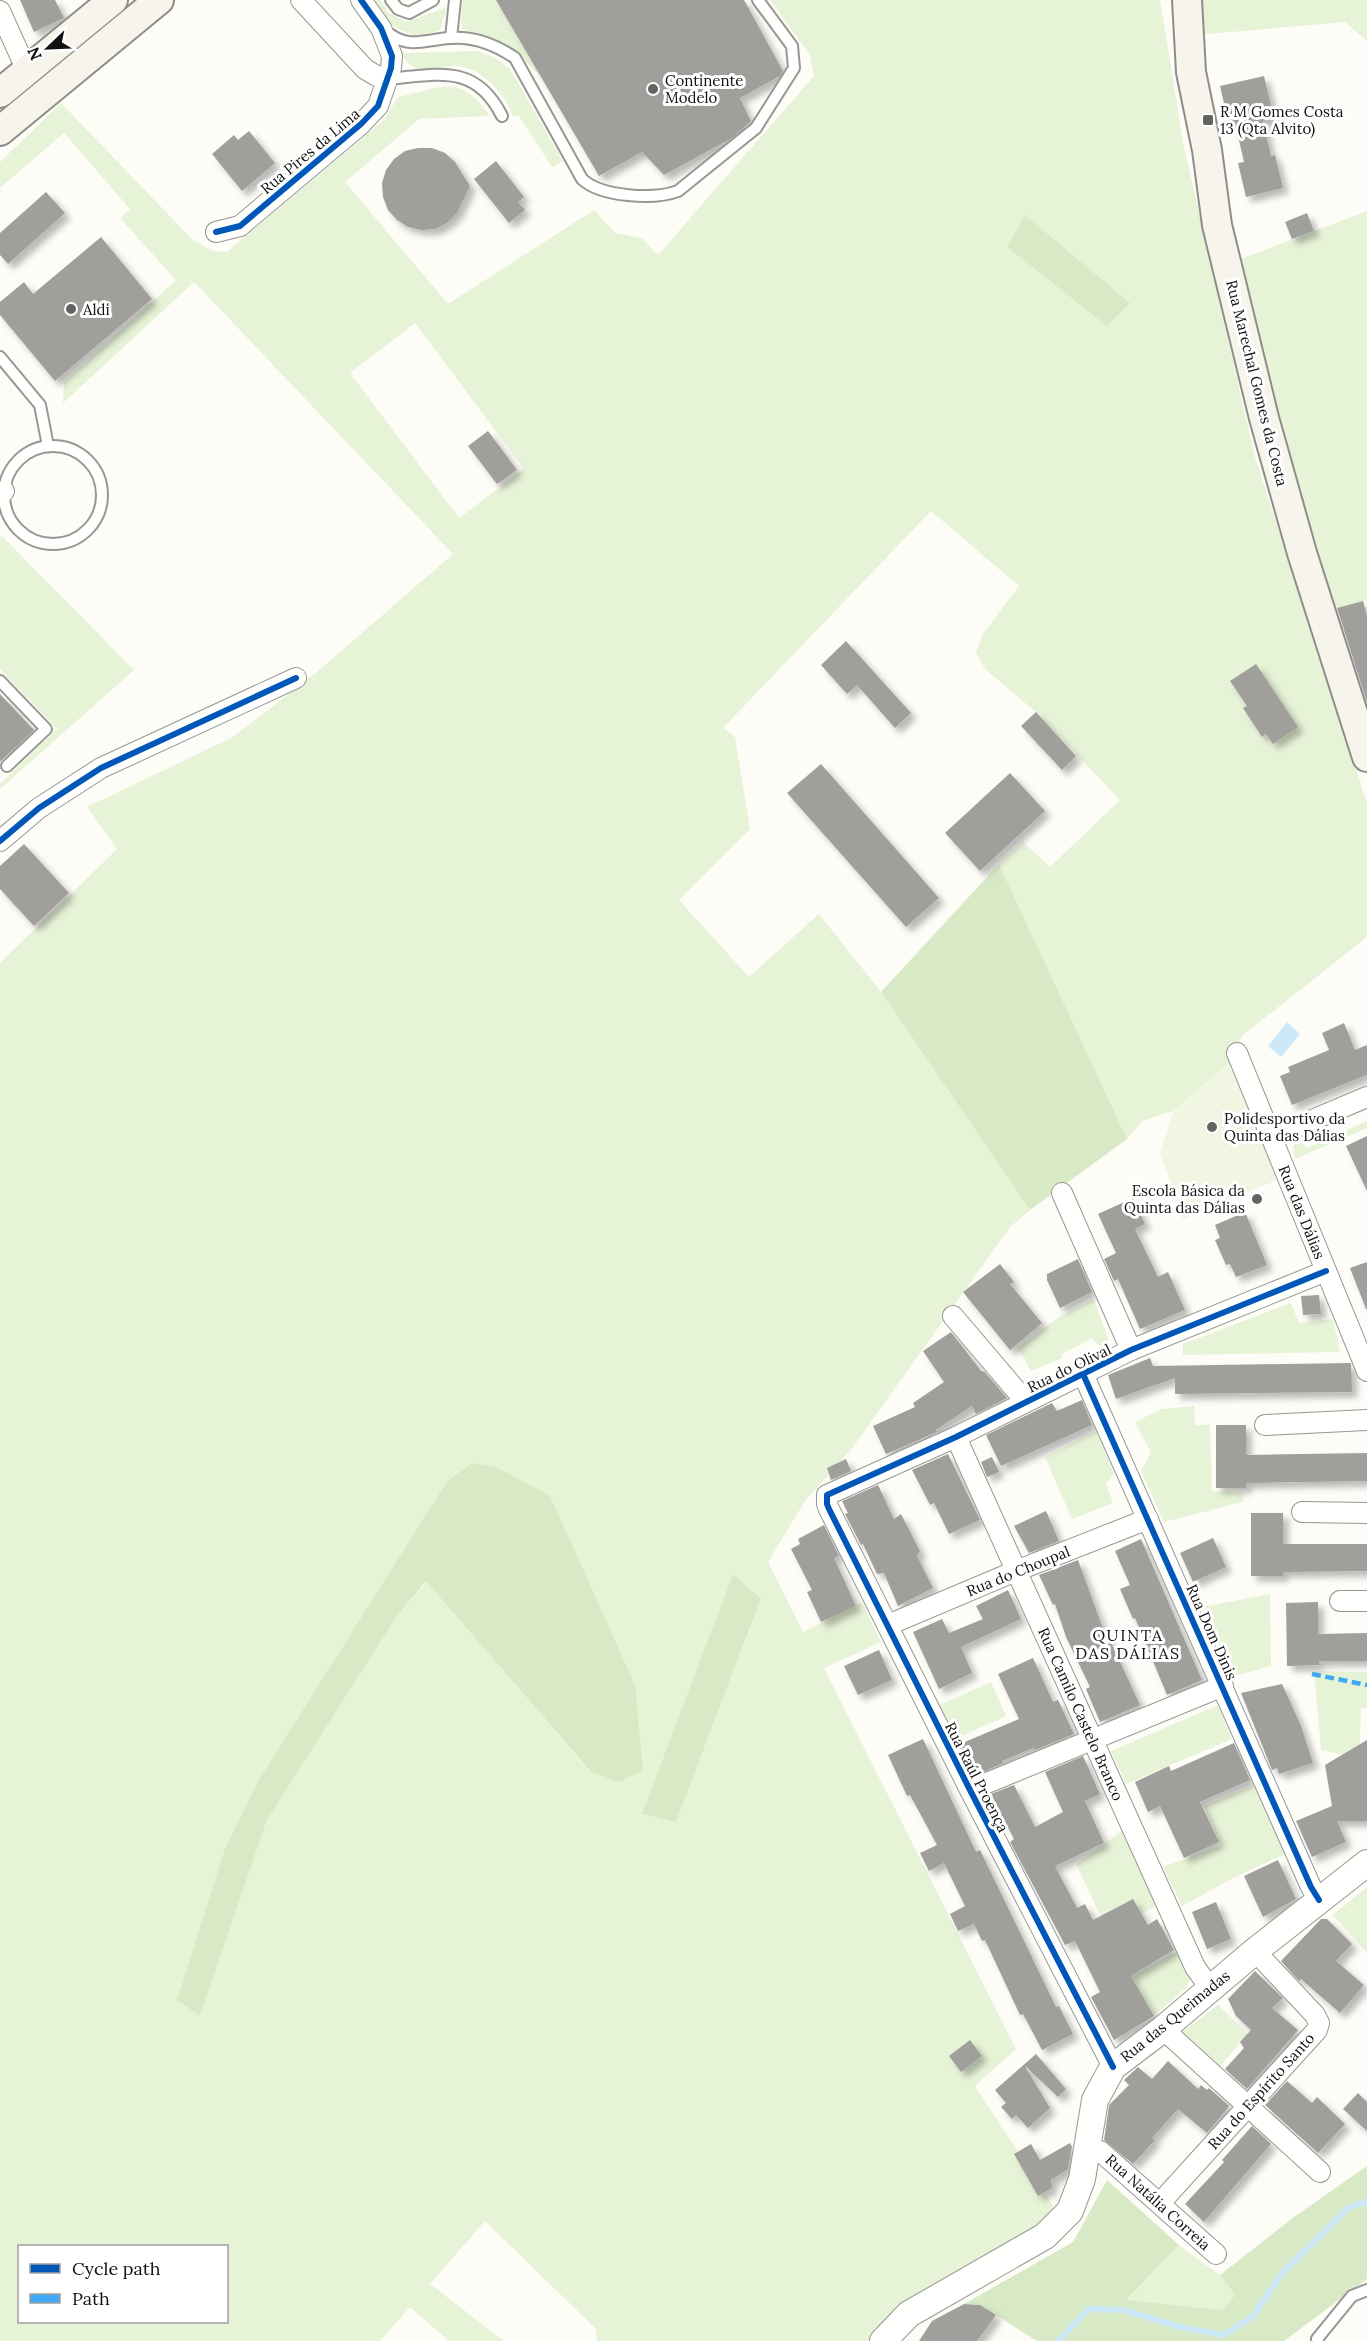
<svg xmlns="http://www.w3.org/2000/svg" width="1367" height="2341" font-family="Lora,serif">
  <defs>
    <filter id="shadow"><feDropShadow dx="5.5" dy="5.5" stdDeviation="3" flood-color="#0004"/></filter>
  </defs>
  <rect width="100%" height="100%" fill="#fdfcf7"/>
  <!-- green -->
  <g fill="#e7f3d7" fill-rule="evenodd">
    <path d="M 375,0 L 381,0 L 388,13 L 407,22 L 447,7 L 440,30 L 418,37 L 394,27 Z"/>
    <path d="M 463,0 L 496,0 L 544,79 L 506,44 L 463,29 L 461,22 Z"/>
    <path d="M 770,0 L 1160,0 L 1184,147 L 1255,457 L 1367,803 L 1367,937 L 1243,1035 L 1229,1063 L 1173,1111 L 1142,1121 L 1127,1139 L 999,864 L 1023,842 L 1050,867 L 1120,800 L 1036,712 L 985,669 L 976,653 L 983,634 L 1019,586 L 931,511 L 723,728 L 735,737 L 750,829 L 679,900 L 749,977 L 819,914 L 881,992 L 1030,1210 L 1010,1227 L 853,1447 L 805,1501 L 768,1562 L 803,1632 L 862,1602 L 881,1642 L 824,1668 L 1016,2049 L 975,2086 L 1055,2209 L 1046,2224 L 897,2312 L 870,2341 L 597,2341 L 596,2329 L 485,2221 L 430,2284 L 504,2341 L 449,2341 L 410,2307 L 380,2341 L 0,2341 L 0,963 L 117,849 L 87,807 L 233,737 L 317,672 L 453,554 L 194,282 L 63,403 L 64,382 L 176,280 L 120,218 L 130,209 L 64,133 L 0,188 L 0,162 L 61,103 L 193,240 L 213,251 L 227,252 L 384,120 L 398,97 C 444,88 458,72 490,116 L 419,119 L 345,182 L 448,304 L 594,210 L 615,233 L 642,238 L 658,255 L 814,76 L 810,55 ZM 1026,216 L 1129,303 L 1130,303 L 1007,247 ZM 415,323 L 524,469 L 459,518 L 350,373 ZM 472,1463 L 496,1467 L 589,1771 L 427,1581 L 397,1616 L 267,1820 L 200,2016 L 226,1846 L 258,1781 L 447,1481 ZM 733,1574 L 761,1600 L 676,1822 L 643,1814 ZM 20,2246 L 226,2246 L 226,2322 L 20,2322 Z"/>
    <path d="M 1196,0 L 1367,0 L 1367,41 L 1345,22 L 1197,35 Z"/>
    <path d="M 478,51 L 494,57 L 510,69 L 563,161 L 552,167 L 519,116 L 513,116 C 505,93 481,67 455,66 C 442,66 425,73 413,67 C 408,65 404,58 401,53 Z"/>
    <path d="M 1367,211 L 1367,600 L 1332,610 L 1277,424 L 1238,260 Z"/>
    <path d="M 2,536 L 134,670 L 0,789 L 0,784 L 57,729 L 0,669 L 0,537 Z"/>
    <path d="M 1367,1121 L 1367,1128 L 1295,1159 L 1293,1147 L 1299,1139 L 1307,1148 Z"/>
    <path d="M 1094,1299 L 1109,1342 L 1102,1349 L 1092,1338 L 1062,1354 L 1062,1358 L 1031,1371 L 1018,1348 L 1059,1317 Z"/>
    <path d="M 1291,1303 L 1299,1323 L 1333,1319 L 1340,1352 L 1183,1355 L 1183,1344 Z"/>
    <path d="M 1194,1406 L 1195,1425 L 1210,1425 L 1212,1491 L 1243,1493 L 1243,1502 L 1164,1522 L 1141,1471 L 1151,1453 L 1135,1422 L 1161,1409 Z"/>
    <path d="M 1096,1431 L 1114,1473 L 1106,1484 L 1113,1503 L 1072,1519 L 1045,1457 Z"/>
    <path d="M 1270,1594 L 1271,1666 L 1231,1677 L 1202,1607 Z"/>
    <path d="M 1314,1671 L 1367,1672 L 1367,1709 L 1361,1708 L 1359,1758 L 1321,1750 Z"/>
    <path d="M 991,1682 L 1006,1716 L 953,1740 L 937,1706 Z"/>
    <path d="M 1218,1705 L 1232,1739 L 1126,1784 L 1111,1751 Z"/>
    <path d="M 1256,1784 L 1285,1854 L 1233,1878 L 1182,1906 L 1163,1867 L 1221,1846 L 1204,1806 Z"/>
    <path d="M 1125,1829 L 1158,1905 L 1108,1931 L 1076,1864 Z"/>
    <path d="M 1367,1887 L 1367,1953 L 1333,1915 Z"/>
    <path d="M 1178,1951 L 1190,1979 L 1187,1987 L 1154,2016 L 1131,1976 Z"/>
    <path d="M 1218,2005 L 1248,2034 L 1219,2067 L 1181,2033 Z"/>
    <path d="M 1179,2245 L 1220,2275 L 1235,2295 L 1222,2310 L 1126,2300 Z"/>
  </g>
  <!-- forest -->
  <g fill="#d8eac5">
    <path d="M 1025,215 L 1130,303 L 1107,326 L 1007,247 Z"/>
    <path d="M 999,864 L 1127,1139 L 1030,1210 L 881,992 Z"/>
    <path d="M 472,1463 L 496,1467 L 550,1496 L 635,1685 L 643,1770 L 619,1782 L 590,1771 L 426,1581 L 397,1616 L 267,1820 L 200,2016 L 177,2000 L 226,1846 L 258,1781 L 447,1481 Z"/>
    <path d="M 733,1574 L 761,1599 L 676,1822 L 642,1814 Z"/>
    <path d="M 1367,2166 L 1367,2279 L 1284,2341 L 1037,2341 L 980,2305 L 964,2304 L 1073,2242 L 1107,2180 L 1179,2245 L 1126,2300 L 1222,2310 L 1235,2295 L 1220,2275 L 1294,2217 Z"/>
  </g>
  <!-- pitch -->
  <path fill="#f0f6e1" d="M 1229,1063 L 1277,1180 L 1183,1219 L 1160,1153 L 1173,1111 Z"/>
  <!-- water -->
  <path fill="#cde8f7" d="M 1287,1022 L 1300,1034 L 1281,1057 L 1268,1046 Z"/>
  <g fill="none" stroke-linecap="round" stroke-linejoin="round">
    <!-- stream -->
    <path stroke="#cde8f7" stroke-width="6" d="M 1058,2341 L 1089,2309 L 1123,2310 L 1184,2328 L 1224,2335 L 1253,2316 L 1283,2272 L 1348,2208 L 1367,2201"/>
  </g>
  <!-- building -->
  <g fill="#a19f9c" filter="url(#shadow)">
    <path d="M 20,0 L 55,0 L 64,18 L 34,32 Z"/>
    <path d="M 496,0 L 744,0 L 783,71 L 780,76 L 740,98 L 751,121 L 732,138 L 664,175 L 642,152 L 599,176 Z"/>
    <path d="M 1264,76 L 1274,118 L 1263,121 L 1271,156 L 1275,155 L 1283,188 L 1246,197 L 1238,163 L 1244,162 L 1236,127 L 1230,129 L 1220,86 Z"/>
    <path d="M 249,131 L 275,163 L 242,191 L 212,154 L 234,135 L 238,140 Z"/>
    <path d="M 418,148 L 432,148 L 445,153 L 455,162 L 470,186 L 457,213 L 447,223 L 435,229 L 422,230 L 408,227 L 397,220 L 388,210 L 383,197 L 382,183 L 386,170 L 394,159 L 405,151 Z"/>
    <path d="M 496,161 L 524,197 L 518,202 L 525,210 L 509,223 L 474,179 Z"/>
    <path d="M 46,192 L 65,213 L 8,264 L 0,255 L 0,233 Z"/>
    <path d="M 1307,213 L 1314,231 L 1292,239 L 1285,222 Z"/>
    <path d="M 101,237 L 152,299 L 55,381 L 0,315 L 0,302 L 24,282 L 33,294 Z"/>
    <path d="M 488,431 L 517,470 L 497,484 L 468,446 Z"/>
    <path d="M 1363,601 L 1367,616 L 1367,703 L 1337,608 Z"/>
    <path d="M 846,641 L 911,713 L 895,728 L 857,685 L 847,694 L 821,665 Z"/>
    <path d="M 1256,664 L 1298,727 L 1273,744 L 1266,734 L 1262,737 L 1243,708 L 1247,706 L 1230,681 Z"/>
    <path d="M 0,694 L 34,730 L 0,762 Z"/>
    <path d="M 1036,712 L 1076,756 L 1062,770 L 1021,726 Z"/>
    <path d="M 821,764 L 939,898 L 906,927 L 787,793 Z"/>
    <path d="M 1010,773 L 1045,811 L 980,871 L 945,833 Z"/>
    <path d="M 24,844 L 69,893 L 34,926 L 0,889 L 0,866 Z"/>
    <path d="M 1344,1023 L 1355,1050 L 1367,1045 L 1367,1075 L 1292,1105 L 1280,1076 L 1290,1072 L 1288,1067 L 1329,1050 L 1322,1033 Z"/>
    <path d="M 1367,1136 L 1367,1191 L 1346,1146 Z"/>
    <path d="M 1133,1198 L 1145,1224 L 1135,1229 L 1158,1277 L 1168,1272 L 1185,1310 L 1140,1329 L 1118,1279 L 1114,1281 L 1104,1259 L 1116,1253 L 1098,1214 Z"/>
    <path d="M 1245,1212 L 1267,1265 L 1236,1277 L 1230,1264 L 1226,1265 L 1215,1240 L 1220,1238 L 1215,1225 Z"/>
    <path d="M 1078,1259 L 1092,1292 L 1060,1308 L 1047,1280 L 1047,1274 Z"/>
    <path d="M 1367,1262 L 1367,1309 L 1366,1309 L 1350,1268 Z"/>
    <path d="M 1000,1264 L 1014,1282 L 1010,1284 L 1042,1323 L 1010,1350 L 963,1292 Z"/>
    <path d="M 1319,1295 L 1321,1314 L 1303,1315 L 1301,1296 Z"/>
    <path d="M 951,1332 L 982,1372 L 984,1371 L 1007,1398 L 976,1414 L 972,1406 L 936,1430 L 937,1432 L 886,1454 L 873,1426 L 915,1407 L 913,1403 L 944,1382 L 923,1351 Z"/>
    <path d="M 1150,1358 L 1153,1366 L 1351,1363 L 1352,1392 L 1175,1394 L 1175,1378 L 1116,1399 L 1108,1375 Z"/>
    <path d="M 1082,1400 L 1092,1425 L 1001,1466 L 986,1435 L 1052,1403 L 1057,1411 Z"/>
    <path d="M 1216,1425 L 1246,1425 L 1246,1455 L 1367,1453 L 1367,1481 L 1246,1483 L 1246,1488 L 1216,1488 Z"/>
    <path d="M 948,1454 L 980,1520 L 949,1534 L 934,1503 L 930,1505 L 912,1470 Z"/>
    <path d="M 992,1457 L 999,1472 L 987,1477 L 981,1462 Z"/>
    <path d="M 846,1459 L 851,1471 L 831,1480 L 827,1468 Z"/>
    <path d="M 878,1485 L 894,1519 L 901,1514 L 920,1551 L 917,1556 L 933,1588 L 898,1606 L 884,1573 L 877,1574 L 863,1544 L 861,1545 L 845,1514 L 848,1513 L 842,1501 Z"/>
    <path d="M 1046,1511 L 1059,1541 L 1029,1553 L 1014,1526 Z"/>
    <path d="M 1251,1513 L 1283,1513 L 1283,1544 L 1367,1544 L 1367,1571 L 1283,1572 L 1283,1576 L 1251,1576 Z"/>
    <path d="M 824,1525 L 839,1556 L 834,1558 L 856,1606 L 821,1622 L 807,1592 L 812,1590 L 791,1549 L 800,1544 L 798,1539 Z"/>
    <path d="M 1213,1538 L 1226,1567 L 1193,1582 L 1180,1553 Z"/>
    <path d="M 1141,1539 L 1202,1680 L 1167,1695 L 1135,1618 L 1133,1619 L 1120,1589 L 1130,1585 L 1115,1551 Z"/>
    <path d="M 1078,1560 L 1106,1637 L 1108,1636 L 1140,1705 L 1100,1722 L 1086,1689 L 1090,1687 L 1066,1637 L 1055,1604 L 1053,1605 L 1039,1575 Z"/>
    <path d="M 1008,1590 L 1021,1619 L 961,1647 L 972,1673 L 939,1689 L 913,1632 L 942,1619 L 949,1633 L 983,1619 L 976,1606 Z"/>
    <path d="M 1318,1602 L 1318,1634 L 1367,1633 L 1367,1661 L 1319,1661 L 1319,1665 L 1287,1666 L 1286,1603 Z"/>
    <path d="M 879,1650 L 892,1680 L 858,1695 L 844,1666 Z"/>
    <path d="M 1033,1658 L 1053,1702 L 1058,1700 L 1074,1734 L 1035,1750 L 1033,1748 L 1002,1761 L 1003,1763 L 981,1773 L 980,1771 L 975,1773 L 960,1744 L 1019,1719 L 998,1674 Z"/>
    <path d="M 1282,1684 L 1301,1726 L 1313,1763 L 1279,1774 L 1277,1768 L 1272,1770 L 1241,1693 Z"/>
    <path d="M 923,1739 L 976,1852 L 980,1850 L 1056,2007 L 1059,2006 L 1073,2034 L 1042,2050 L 1023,2014 L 1020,2015 L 985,1940 L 982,1941 L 974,1924 L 958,1931 L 950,1914 L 965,1906 L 944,1863 L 929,1871 L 920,1853 L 937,1845 L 910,1795 L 907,1796 L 888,1755 Z"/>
    <path d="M 1367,1740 L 1367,1821 L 1337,1821 L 1346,1842 L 1312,1857 L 1296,1821 L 1332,1806 L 1325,1765 Z"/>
    <path d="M 1234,1743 L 1250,1780 L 1200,1802 L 1219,1842 L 1184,1858 L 1160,1806 L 1148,1812 L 1135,1782 L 1169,1766 L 1171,1771 Z"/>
    <path d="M 1083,1756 L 1100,1794 L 1085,1801 L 1104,1843 L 1055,1866 L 1077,1908 L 1085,1904 L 1093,1920 L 1133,1899 L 1148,1925 L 1157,1919 L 1174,1950 L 1131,1976 L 1154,2016 L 1114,2040 L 1091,1997 L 1100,1992 L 1075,1941 L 1065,1945 L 1010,1842 L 1014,1839 L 991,1794 L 1014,1785 L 1035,1827 L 1063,1812 L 1045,1772 Z"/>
    <path d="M 1278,1860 L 1296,1899 L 1263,1917 L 1244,1876 Z"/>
    <path d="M 1216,1902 L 1231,1939 L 1207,1949 L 1192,1912 Z"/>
    <path d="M 1321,1919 L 1327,1919 L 1352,1944 L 1336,1961 L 1364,1985 L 1340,2013 L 1301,1979 L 1299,1981 L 1281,1961 Z"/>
    <path d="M 1255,1971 L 1283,1998 L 1272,2008 L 1298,2030 L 1247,2089 L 1225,2069 L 1244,2048 L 1240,2042 L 1251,2030 L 1236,2016 L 1228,1999 Z"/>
    <path d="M 970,2040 L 982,2056 L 961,2072 L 949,2056 Z"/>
    <path d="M 1036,2054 L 1066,2089 L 1058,2097 L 1025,2066 L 1050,2108 L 1028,2128 L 1016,2115 L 1012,2119 L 1001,2107 L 1006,2103 L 995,2090 Z"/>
    <path d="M 1168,2061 L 1198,2089 L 1201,2085 L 1207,2090 L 1209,2088 L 1229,2106 L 1207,2133 L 1178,2109 L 1152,2138 L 1155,2140 L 1133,2164 L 1104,2140 L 1109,2105 L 1129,2085 L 1124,2080 L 1138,2067 L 1152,2079 Z"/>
    <path d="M 1287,2081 L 1312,2103 L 1317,2097 L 1345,2124 L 1318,2153 L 1265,2105 Z"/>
    <path d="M 1358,2093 L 1367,2102 L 1367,2131 L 1343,2109 Z"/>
    <path d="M 1252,2126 L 1271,2144 L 1204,2222 L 1185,2204 L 1224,2162 L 1222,2160 Z"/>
    <path d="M 1070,2143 L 1072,2147 L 1068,2169 L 1051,2180 L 1052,2188 L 1038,2196 L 1014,2154 L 1031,2144 L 1040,2160 Z"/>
    <path d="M 964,2304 L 980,2305 L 996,2315 L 977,2341 L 919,2341 L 932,2321 Z"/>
  </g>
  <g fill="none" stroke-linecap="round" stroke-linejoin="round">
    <defs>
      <g id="service">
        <path d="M 391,0 L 398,9 L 409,13 L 433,0"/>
        <path d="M 384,30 C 408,50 422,40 450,38 C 474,36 496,45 515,58 L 582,179 C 601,197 654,200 678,191 L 756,128 L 794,68 L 792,46 L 758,0"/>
        <path d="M 451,38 L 455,0"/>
        <path d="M 386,79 C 437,75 475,62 502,116"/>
        <path d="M 0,357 L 40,405 L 48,446"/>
        <circle cx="53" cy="495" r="49"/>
        <path d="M 0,681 L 46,729 L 7,766"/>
        <path d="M 1318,2341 L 1317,2339 L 1352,2296 L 1367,2290"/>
      </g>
      <g id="minor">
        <path d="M 301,0 L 365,69 L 375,75 L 386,79"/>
        <path d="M 0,11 L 27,71"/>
        <path d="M 216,232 L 240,226 L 361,124 L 378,106 L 391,68 L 392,56 L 381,28 L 361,0"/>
        <path d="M 0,496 L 4,491"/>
        <path d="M 0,841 L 39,808 L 101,768 L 296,678"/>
        <path d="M 1237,1053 L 1367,1371"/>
        <path d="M 1272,1137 L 1367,1097"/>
        <path d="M 1062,1193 L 1131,1350"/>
        <path d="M 953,1316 L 1026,1402"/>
        <path d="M 1083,1374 L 1311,1887 L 1319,1900"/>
        <path d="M 1265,1425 L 1367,1420"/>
        <path d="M 956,1437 L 1195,1967 L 1210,1988"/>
        <path d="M 1302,1512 L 1367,1513"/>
        <path d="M 1340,1601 L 1367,1601"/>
        <path d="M 888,1625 L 1016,1571 L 1148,1519"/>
        <path d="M 970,1790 L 1223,1686"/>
        <path d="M 1163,2029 L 1320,2172"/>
        <path d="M 1113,2067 L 970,1790 L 829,1509 L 827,1504 L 827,1495 L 956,1437 L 1131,1350 L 1326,1271"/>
        <path d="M 1100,2151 L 1216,2254"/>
        <path d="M 1160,2203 L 1317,2030 L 1319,2023 L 1315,2015 L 1255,1951"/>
      </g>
      <path id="tertiary" d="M 883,2341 L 909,2314 L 1045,2236 L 1070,2211 L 1082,2179 L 1095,2100 L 1113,2067 L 1163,2029 L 1255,1951 L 1367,1863"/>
      <g id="secondary">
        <path d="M 1187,0 L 1191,72 L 1207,150 L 1217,225 L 1264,418 L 1302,553 L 1367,757"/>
        <path d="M 0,93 L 113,0"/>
        <path d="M 0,131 L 159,0"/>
      </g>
    </defs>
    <!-- service casing -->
    <use href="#service" stroke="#979795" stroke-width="14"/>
    <!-- minor casing -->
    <use href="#minor" stroke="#979795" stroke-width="22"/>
    <!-- tertiary casing -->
    <use href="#tertiary" stroke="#979795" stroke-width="28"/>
    <!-- secondary casing -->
    <use href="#secondary" stroke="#8e8d8b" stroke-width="32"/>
    <!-- service -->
    <use href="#service" stroke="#fffffe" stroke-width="10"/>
    <!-- minor -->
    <use href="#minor" stroke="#fffffe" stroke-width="20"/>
    <!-- tertiary -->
    <use href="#tertiary" stroke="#fffffe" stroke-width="26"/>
    <!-- secondary -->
    <use href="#secondary" stroke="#f6f4eb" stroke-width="28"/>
    <!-- quiet -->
    <path stroke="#3fa9f5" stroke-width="4.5" stroke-dasharray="9 4.5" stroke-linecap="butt" d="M 1312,1674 L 1367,1685"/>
    <defs>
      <g id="cycleway">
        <path d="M 216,232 L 240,226 L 361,124 L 378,106 L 391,68 L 392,56 L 381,28 L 361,0"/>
        <path d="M 0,841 L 39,808 L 101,768 L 296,678"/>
        <path d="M 1083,1374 L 1311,1887 L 1319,1900"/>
        <path d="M 1113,2067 L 970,1790 L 829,1509 L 827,1504 L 827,1495 L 956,1437 L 1131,1350 L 1326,1271"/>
      </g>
    </defs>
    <!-- cycleway casing -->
    <use href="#cycleway" stroke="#fff" stroke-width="10"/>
    <!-- cycleway -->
    <use href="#cycleway" stroke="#0057b8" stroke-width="6"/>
  </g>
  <!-- markers -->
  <g fill="#646362" stroke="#fff" stroke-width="2">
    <circle cx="653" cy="89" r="6"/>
    <rect x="1202" y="114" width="12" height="12" rx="3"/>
    <circle cx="71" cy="309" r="6"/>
    <circle cx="1212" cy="1127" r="6"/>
    <circle cx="1257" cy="1199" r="6"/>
  </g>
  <g text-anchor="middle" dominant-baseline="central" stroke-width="6" stroke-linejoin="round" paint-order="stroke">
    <!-- poi labels -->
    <g font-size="15" fill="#111" stroke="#fff" text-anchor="start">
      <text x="665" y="80">Continente<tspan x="665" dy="17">Modelo</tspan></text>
      <text x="1220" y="111">R M Gomes Costa<tspan x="1220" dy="17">13 (Qta Alvito)</tspan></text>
      <text x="83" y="309">Aldi</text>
      <text x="1224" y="1118">Polidesportivo da<tspan x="1224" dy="17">Quinta das Dálias</tspan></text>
      <text x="1245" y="1190" text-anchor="end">Escola Básica da<tspan x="1245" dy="17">Quinta das Dálias</tspan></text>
    </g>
    <!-- street labels -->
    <g font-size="15" fill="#111" stroke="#fff">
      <text transform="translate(310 151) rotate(-40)">Rua Pires da Lima</text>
      <text transform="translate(1257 383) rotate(76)">Rua Marechal Gomes da Costa</text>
      <text transform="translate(1302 1212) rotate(68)">Rua das Dálias</text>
      <text transform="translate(1069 1368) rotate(-26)">Rua do Olival</text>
      <text transform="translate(1018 1571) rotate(-22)">Rua do Choupal</text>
      <text transform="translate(1212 1632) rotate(66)">Rua Dom Dinis</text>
      <text transform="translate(1081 1714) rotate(66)">Rua Camilo Castelo Branco</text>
      <text transform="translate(977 1777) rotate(63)">Rua Raúl Proença</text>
      <text transform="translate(1175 2016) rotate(-39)">Rua das Queimadas</text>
      <text transform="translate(1261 2091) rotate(-48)">Rua do Espírito Santo</text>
      <text transform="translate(1158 2202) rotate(42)">Rua Natália Correia</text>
    </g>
    <!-- neighbourhood labels -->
    <g font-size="16" letter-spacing="1.5" fill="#111" stroke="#fff">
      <text x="1128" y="1635">QUINTA<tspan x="1128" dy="18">DAS DÁLIAS</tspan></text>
    </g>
  </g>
  <!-- legend -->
  <rect x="18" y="2245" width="210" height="78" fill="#ffffff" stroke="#a0a0a0" stroke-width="1.5"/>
  <rect x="30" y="2264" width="30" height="9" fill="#0057b8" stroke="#a0a0a0" stroke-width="1.5"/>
  <text x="72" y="2275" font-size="18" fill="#111111">Cycle path</text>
  <rect x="30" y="2294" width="30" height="9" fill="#3fa9f5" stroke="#a0a0a0" stroke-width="1.5"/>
  <text x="72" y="2305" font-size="18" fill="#111111">Path</text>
  <!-- north arrow -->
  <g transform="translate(48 48) rotate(247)" stroke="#ffffff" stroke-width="4.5" paint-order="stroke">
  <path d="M0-4.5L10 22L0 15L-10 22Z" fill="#111111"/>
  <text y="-9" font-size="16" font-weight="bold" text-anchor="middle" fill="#111111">N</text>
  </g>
</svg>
